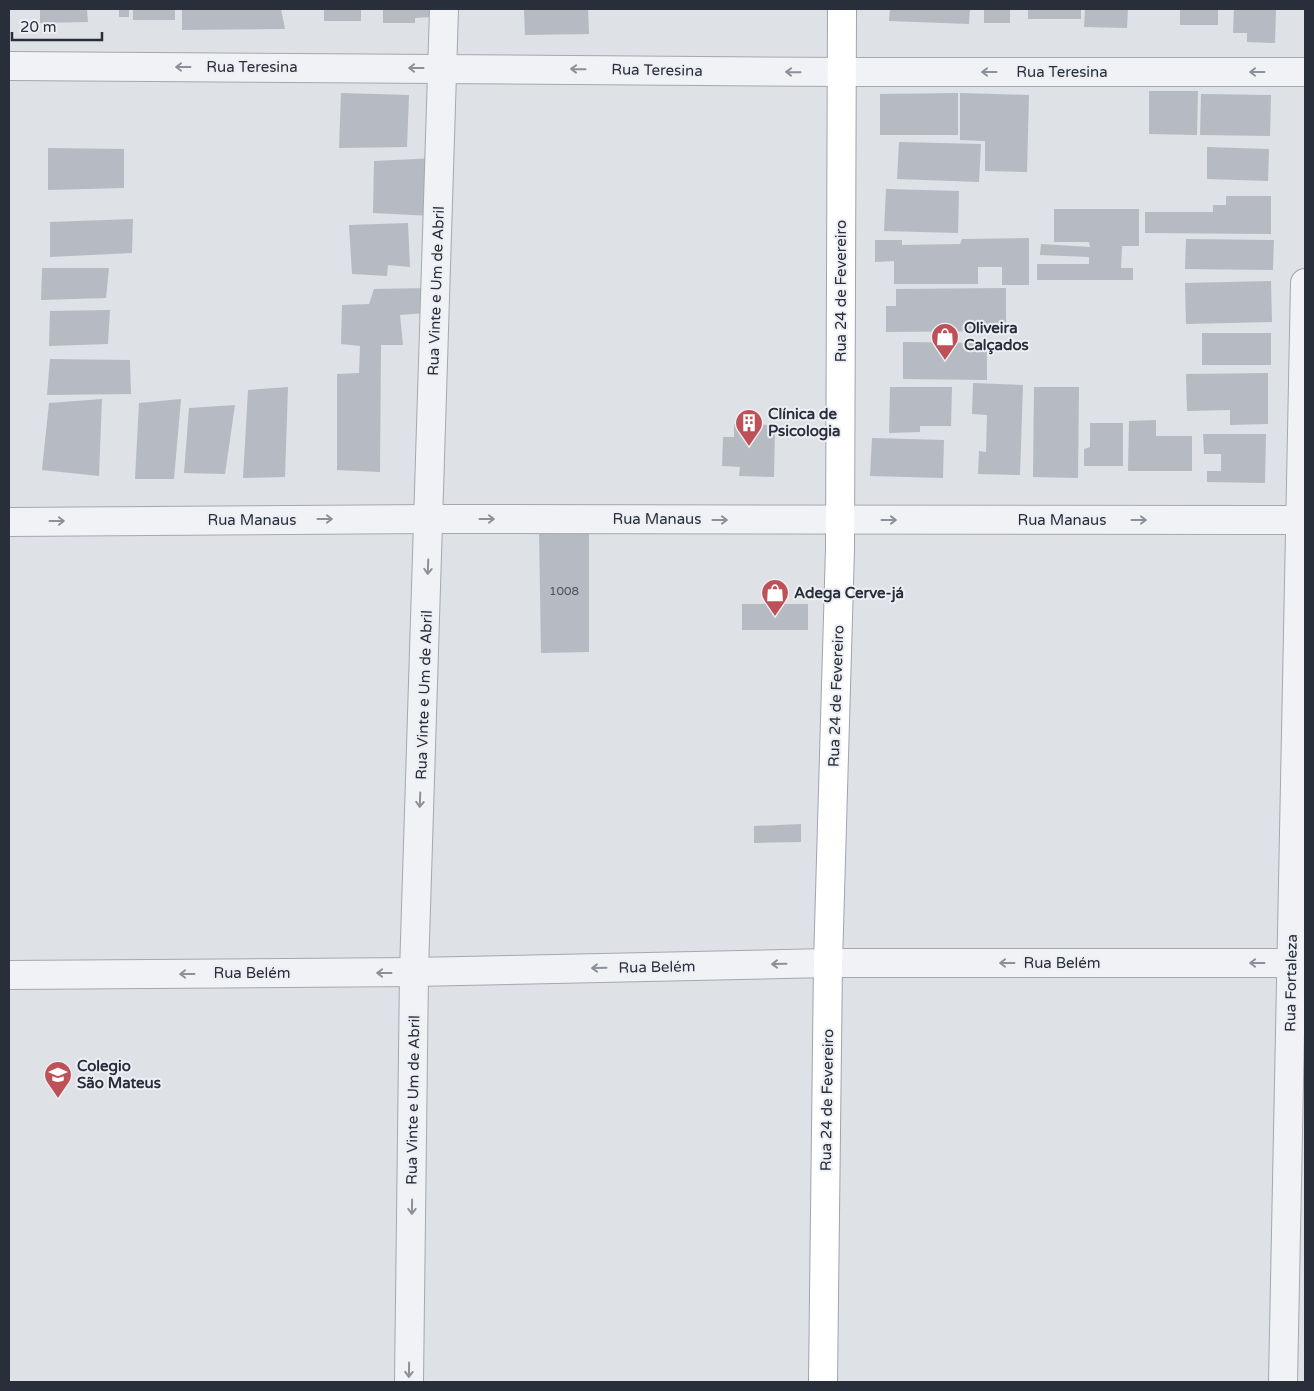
<svg xmlns="http://www.w3.org/2000/svg" width="1314" height="1391" font-family="'Varela Round',sans-serif">
  <rect width="100%" height="100%" fill="#dee1e6"/>
  <!-- building -->
  <g fill="#b6bac2">
    <path d="M 40,9 L 87,9 L 88,22 L 40,23 Z"/>
    <rect x="119" y="9" width="10" height="8"/>
    <rect x="133" y="9" width="42" height="11"/>
    <path d="M 182,9 L 281,9 L 285,29 L 182,30 Z"/>
    <rect x="324" y="9" width="37" height="12"/>
    <path d="M 383,9 L 431,9 L 432,17 L 415,18 L 415,23 L 383,23 Z"/>
    <path d="M 524,9 L 588,9 L 589,34 L 525,35 Z"/>
    <path d="M 890,9 L 970,9 L 969,24 L 889,21 Z"/>
    <rect x="984" y="9" width="26" height="14"/>
    <rect x="1028" y="9" width="53" height="10"/>
    <path d="M 1085,9 L 1128,9 L 1127,28 L 1084,27 Z"/>
    <rect x="1180" y="9" width="38" height="16"/>
    <path d="M 1234,9 L 1276,9 L 1275,43 L 1247,42 L 1247,33 L 1233,33 Z"/>
    <path d="M 1149,91 L 1198,91 L 1197,135 L 1149,134 Z"/>
    <path d="M 341,93 L 409,95 L 407,147 L 339,148 Z"/>
    <path d="M 958,93 L 958,135 L 880,135 L 880,94 Z"/>
    <path d="M 960,93 L 1029,95 L 1027,172 L 985,171 L 985,141 L 960,140 Z"/>
    <path d="M 1201,94 L 1271,95 L 1270,136 L 1200,135 Z"/>
    <path d="M 899,142 L 981,144 L 979,182 L 897,179 Z"/>
    <path d="M 1207,147 L 1269,149 L 1268,181 L 1207,179 Z"/>
    <path d="M 48,148 L 124,149 L 124,188 L 48,190 Z"/>
    <path d="M 436,158 L 433,216 L 373,213 L 374,161 Z"/>
    <path d="M 886,189 L 959,191 L 958,233 L 884,231 Z"/>
    <path d="M 1226,196 L 1271,196 L 1271,234 L 1145,233 L 1145,212 L 1213,212 L 1213,205 L 1226,205 Z"/>
    <path d="M 1054,209 L 1139,209 L 1139,246 L 1122,246 L 1121,268 L 1133,268 L 1133,280 L 1037,280 L 1037,264 L 1089,264 L 1089,257 L 1040,255 L 1041,244 L 1090,247 L 1089,242 L 1054,242 Z"/>
    <path d="M 133,219 L 132,253 L 50,257 L 50,222 Z"/>
    <path d="M 408,223 L 410,267 L 388,265 L 387,276 L 352,274 L 349,225 Z"/>
    <path d="M 1029,238 L 1029,285 L 1002,285 L 1002,267 L 978,267 L 978,284 L 894,284 L 894,261 L 875,262 L 875,240 L 902,240 L 902,245 L 960,244 L 962,239 Z"/>
    <path d="M 1186,239 L 1274,240 L 1273,270 L 1185,269 Z"/>
    <path d="M 42,268 L 109,268 L 106,298 L 41,300 Z"/>
    <path d="M 1271,281 L 1272,322 L 1186,324 L 1185,283 Z"/>
    <path d="M 428,288 L 426,313 L 400,315 L 403,345 L 381,345 L 380,472 L 337,470 L 337,374 L 359,373 L 360,346 L 341,344 L 342,305 L 369,304 L 374,289 Z"/>
    <path d="M 1006,288 L 1006,331 L 886,332 L 886,306 L 896,306 L 896,289 Z"/>
    <path d="M 110,310 L 108,344 L 49,346 L 50,311 Z"/>
    <rect x="1202" y="333" width="69" height="32"/>
    <path d="M 903,342 L 987,343 L 987,380 L 903,379 Z"/>
    <path d="M 50,359 L 130,360 L 131,394 L 47,395 Z"/>
    <path d="M 1268,373 L 1268,424 L 1230,425 L 1230,410 L 1187,411 L 1186,374 Z"/>
    <path d="M 973,383 L 1023,385 L 1020,475 L 978,474 L 979,451 L 986,452 L 987,415 L 972,414 Z"/>
    <path d="M 288,387 L 285,477 L 243,478 L 248,390 Z"/>
    <path d="M 890,387 L 952,387 L 951,426 L 920,426 L 920,432 L 889,433 Z"/>
    <path d="M 1034,387 L 1079,387 L 1078,478 L 1033,477 Z"/>
    <path d="M 102,399 L 99,476 L 42,470 L 49,403 Z"/>
    <path d="M 181,399 L 174,479 L 135,479 L 139,403 Z"/>
    <path d="M 235,405 L 225,474 L 184,473 L 189,408 Z"/>
    <path d="M 1156,420 L 1156,436 L 1192,436 L 1192,471 L 1128,471 L 1129,421 Z"/>
    <path d="M 1090,423 L 1123,423 L 1123,466 L 1084,466 L 1084,449 L 1090,447 Z"/>
    <path d="M 734,424 L 775,425 L 774,477 L 739,476 L 740,467 L 722,466 L 723,437 L 734,437 Z"/>
    <path d="M 1203,434 L 1266,434 L 1265,483 L 1207,482 L 1207,471 L 1221,471 L 1221,454 L 1204,454 Z"/>
    <path d="M 872,438 L 944,440 L 943,478 L 870,476 Z"/>
    <path d="M 589,528 L 589,652 L 541,653 L 539,529 Z"/>
    <rect x="742" y="604" width="66" height="26"/>
    <path d="M 801,824 L 801,842 L 754,843 L 754,826 Z"/>
  </g>
  <g fill="none" stroke-linecap="round" stroke-linejoin="round">
    <defs>
      <g id="minor">
        <path d="M 9,66 L 842,72 L 1305,72"/>
        <path d="M 9,522 L 429,519 L 1305,520"/>
        <path d="M 9,975 L 414,972 L 828,963 L 1305,963"/>
        <path d="M 409,1382 L 414,972 L 444,9"/>
        <path d="M 1283,1382 L 1305,283"/>
      </g>
      <path id="major" d="M 823,1382 L 828,963 L 840,548 L 842,9"/>
    </defs>
    <!-- minor casing -->
    <use href="#minor" stroke="#a4a8af" stroke-width="30"/>
    <!-- major casing -->
    <use href="#major" stroke="#9fa4b0" stroke-width="30"/>
    <!-- minor -->
    <use href="#minor" stroke="#f0f2f5" stroke-width="28"/>
    <!-- major -->
    <use href="#major" stroke="#fff" stroke-width="28"/>
  </g>
  <!-- one-way arrows -->
  <defs><path id="oneway-shaft" d="M-6 0H5M1.5-3L5.5 0L1.5 3" fill="none" stroke-width="1.6" stroke-linecap="round" stroke-linejoin="round" transform="scale(1.25)"/></defs>
  <g stroke="#8c9098">
    <use href="#oneway-shaft" transform="translate(183 67) rotate(-180)"/>
    <use href="#oneway-shaft" transform="translate(416 68) rotate(-180)"/>
    <use href="#oneway-shaft" transform="translate(578 69) rotate(-179)"/>
    <use href="#oneway-shaft" transform="translate(793 72) rotate(-179)"/>
    <use href="#oneway-shaft" transform="translate(989 72) rotate(180)"/>
    <use href="#oneway-shaft" transform="translate(1257 72) rotate(180)"/>
    <use href="#oneway-shaft" transform="translate(325 519)"/>
    <use href="#oneway-shaft" transform="translate(487 519)"/>
    <use href="#oneway-shaft" transform="translate(720 520)"/>
    <use href="#oneway-shaft" transform="translate(889 520)"/>
    <use href="#oneway-shaft" transform="translate(1139 520)"/>
    <use href="#oneway-shaft" transform="translate(57 521)"/>
    <use href="#oneway-shaft" transform="translate(428 567) rotate(92)"/>
    <use href="#oneway-shaft" transform="translate(420 800) rotate(92)"/>
    <use href="#oneway-shaft" transform="translate(1007 963) rotate(180)"/>
    <use href="#oneway-shaft" transform="translate(1257 963) rotate(180)"/>
    <use href="#oneway-shaft" transform="translate(779 964) rotate(179)"/>
    <use href="#oneway-shaft" transform="translate(599 968) rotate(179)"/>
    <use href="#oneway-shaft" transform="translate(384 973) rotate(180)"/>
    <use href="#oneway-shaft" transform="translate(187 974) rotate(180)"/>
    <use href="#oneway-shaft" transform="translate(412 1207) rotate(91)"/>
    <use href="#oneway-shaft" transform="translate(409 1370) rotate(91)"/>
  </g>
  <!-- icons -->
  <defs>
    <symbol id="shop-pin" viewBox="-11 -11 22 30"><path d="M0 17L-7.5 6A9.5 9.5 0 1 1 7.5 6Z" fill="#be5158" stroke="#edeff4"/><path d="M-5-2.5h2.3a2.7 3.5 0 0 1 5.4 0H5L5.5 6h-11ZM-1.5-2.5h3a1.5 2.3 0 0 0-3 0Z" fill="#fff"/></symbol>
    <symbol id="building-pin" viewBox="-11 -11 22 30"><path d="M0 17L-7.5 6A9.5 9.5 0 1 1 7.5 6Z" fill="#be5158" stroke="#edeff4"/><path d="M-4-6H4V6H1V3H-1V6H-4ZM-2.5-4.3h1.7v1.8h-1.7ZM.8-4.3h1.7v1.8H.8ZM-2.5-1h1.7V.8h-1.7ZM.8-1h1.7V.8H.8Z" fill="#fff"/></symbol>
    <symbol id="school-pin" viewBox="-11 -11 22 30"><path d="M0 17L-7.5 6A9.5 9.5 0 1 1 7.5 6Z" fill="#be5158" stroke="#edeff4"/><path d="M0-5L7-2L0 1L-7-2ZM-4 1L0 2.5L4 1V4Q0 6-4 4Z" fill="#fff"/></symbol>
  </defs>
  <g fill-rule="evenodd">
    <use href="#shop-pin" x="929" y="321" width="32" height="43"/>
    <use href="#building-pin" x="733" y="407" width="32" height="43"/>
    <use href="#shop-pin" x="759" y="577" width="32" height="43"/>
    <use href="#school-pin" x="42" y="1059" width="32" height="43"/>
  </g>
  <g text-anchor="middle" dominant-baseline="central" stroke-width="4" stroke-linejoin="round" paint-order="stroke">
    <!-- number labels -->
    <g font-size="12" fill="#4c515d">
      <text x="564" y="591">1008</text>
    </g>
    <!-- street labels -->
    <g font-size="15" fill="#292e3b" stroke="#edeff4">
      <text x="252" y="67">Rua Teresina</text>
      <text transform="translate(657 70) rotate(1)">Rua Teresina</text>
      <text x="1062" y="72">Rua Teresina</text>
      <text transform="translate(436 291) rotate(-88)">Rua Vinte e Um de Abril</text>
      <text transform="translate(841 291) rotate(-90)">Rua 24 de Fevereiro</text>
      <text x="657" y="519">Rua Manaus</text>
      <text x="252" y="520">Rua Manaus</text>
      <text x="1062" y="520">Rua Manaus</text>
      <text transform="translate(424 695) rotate(-88)">Rua Vinte e Um de Abril</text>
      <text transform="translate(836 696) rotate(-88)">Rua 24 de Fevereiro</text>
      <text x="1062" y="963">Rua Belém</text>
      <text transform="translate(657 967) rotate(-1)">Rua Belém</text>
      <text x="252" y="973">Rua Belém</text>
      <text transform="translate(1291 983) rotate(-89)">Rua Fortaleza</text>
      <text transform="translate(413 1100) rotate(-89)">Rua Vinte e Um de Abril</text>
      <text transform="translate(827 1100) rotate(-89)">Rua 24 de Fevereiro</text>
    </g>
    <!-- poi labels -->
    <g font-size="15" font-weight="bold" fill="#292e3b" stroke="#edeff4" text-anchor="start">
      <text x="964" y="328">Oliveira<tspan x="964" dy="17">Calçados</tspan></text>
      <text x="768" y="414">Clínica de<tspan x="768" dy="17">Psicologia</tspan></text>
      <text x="794" y="593">Adega Cerve-já</text>
      <text x="77" y="1066">Colegio<tspan x="77" dy="17">São Mateus</tspan></text>
    </g>
  </g>
  <!-- border -->
  <rect width="1314" height="1391" fill="none" stroke="#292e3b" stroke-width="20"/>
  <!-- scale -->
  <path d="M12 32v8h90v-8" fill="none" stroke="#292e3b" stroke-width="2.5"/>
  <text x="20" y="32" font-size="15" fill="#292e3b" stroke="#edeff4" stroke-width="4" paint-order="stroke">20 m</text>
</svg>
